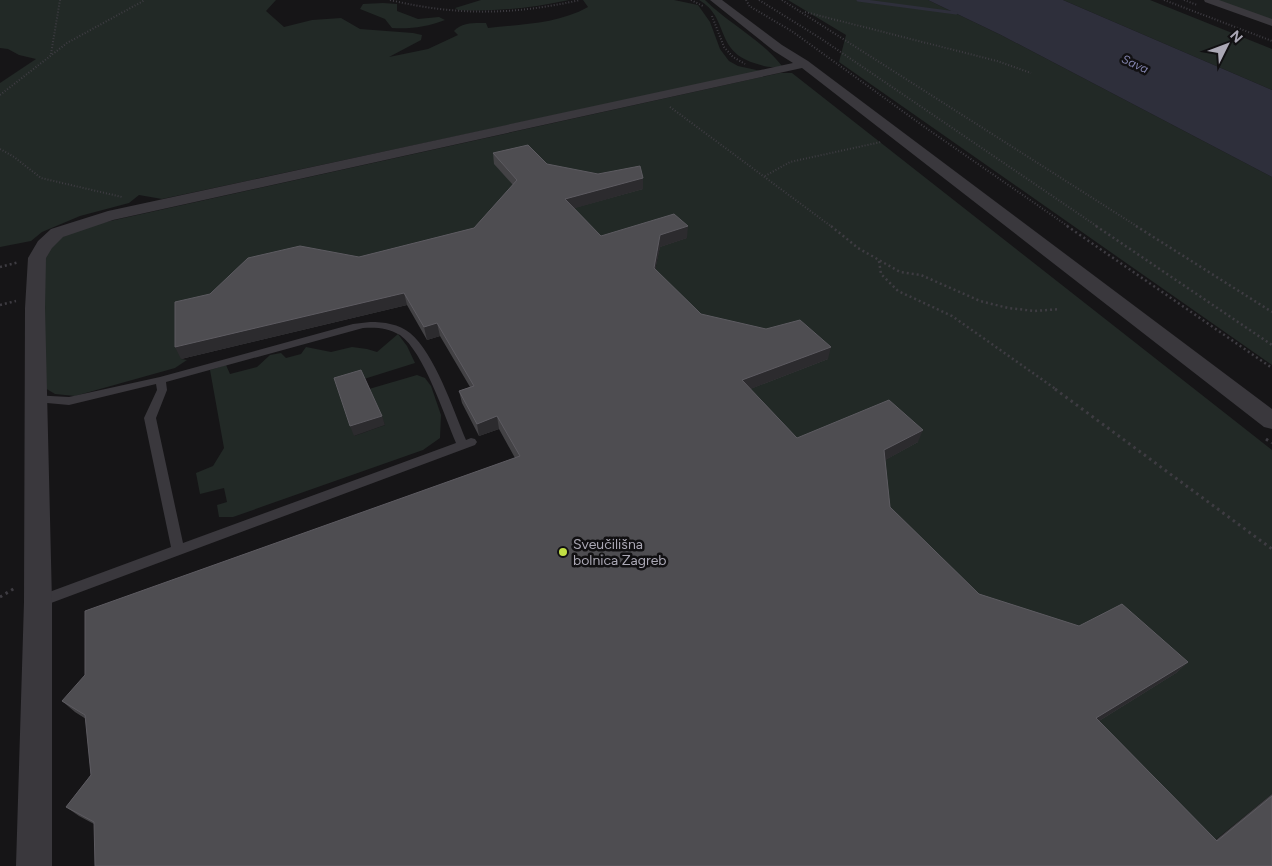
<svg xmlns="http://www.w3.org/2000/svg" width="1272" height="866" font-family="Figtree,sans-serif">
  <rect width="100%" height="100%" fill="#161517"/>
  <!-- green -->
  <g fill="#222926">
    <path d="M 0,0 L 276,0 L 266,11 L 284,27 L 312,20 L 341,18 L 360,29 L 413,33 L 422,35 L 421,40 L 389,57 L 428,49 L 458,35 L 454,31 C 462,22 475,23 486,23 L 488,28 C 522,24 558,24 588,7 L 583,0 L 674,0 L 698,5 L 710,22 L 720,49 L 729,61 L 738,66 L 761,71 L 162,199 L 139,195 L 129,203 L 80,216 L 42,232 L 31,241 L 0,247 L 0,83 L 36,59 L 19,55 L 8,49 L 0,48 Z"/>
    <path d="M 481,0 L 569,0 C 532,8 495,12 458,10 L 455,8 Z"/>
    <path d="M 699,0 L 705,0 C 729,24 761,39 782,66 C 772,69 763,66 754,63 C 714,50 730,18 699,0 Z"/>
    <path d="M 788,0 L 928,0 L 1001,35 L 1272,177 L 1272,365 L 839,62 L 846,35 Z"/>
    <path d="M 1063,0 L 1150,0 L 1272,49 L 1272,90 Z"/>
    <path d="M 1206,0 L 1272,0 L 1272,25 Z"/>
    <path d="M 383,3 L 397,4 L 397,11 L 418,19 L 439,17 L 445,20 C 427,27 411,29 392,28 L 385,19 L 360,9 L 363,4 Z"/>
    <path d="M 780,73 L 792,73 L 1272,450 L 1272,794 L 1203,850 L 1086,729 L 1070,637 L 972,606 L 795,450 L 700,327 L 653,280 L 660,247 L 687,238 L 601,247 L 495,164 L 525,198 L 484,231 L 181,359 L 187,360 L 175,368 L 75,396 L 55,394 L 45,388 L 44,272 L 47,249 L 58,239 L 83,227 Z"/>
    <path d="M 398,334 L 407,346 L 415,363 L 364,379 L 354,436 L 385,425 L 369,389 L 417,375 L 425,378 L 431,386 L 441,415 L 440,438 L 423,450 L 233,517 L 219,517 L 217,505 L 227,502 L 224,488 L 200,494 L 196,473 L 213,466 L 224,448 L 210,370 L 226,365 L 230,374 L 257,367 L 270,355 L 281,353 L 286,358 L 301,354 L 306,347 L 331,352 L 352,347 L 367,349 L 377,352 Z"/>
  </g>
  <!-- water -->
  <path fill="#2e2f3b" d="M 928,0 L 1063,0 L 1272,90 L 1272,177 L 1001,35 Z"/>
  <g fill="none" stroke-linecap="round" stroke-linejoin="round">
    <!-- stream -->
    <path stroke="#2e2f3b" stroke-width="3" d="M 858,0 L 956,13"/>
    <!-- path-far2 -->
    <g stroke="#3e3c42" stroke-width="2" stroke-dasharray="1 2" stroke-linecap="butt">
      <path d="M 390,0 C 457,16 513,15 580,0"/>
      <path d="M 691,0 L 703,6"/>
      <path d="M 746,0 L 750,7"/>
      <path d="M 759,0 L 820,38 L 1098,227"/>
      <path d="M 782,0 L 1138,227"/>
      <path d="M 1164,0 L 1272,41"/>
      <path d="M 1184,0 L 1197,5"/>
      <path d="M 751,7 L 793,32 L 926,128 L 1069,227"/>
      <path d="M 805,12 L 997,61 L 1031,73"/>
      <path d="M 712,16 L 724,47 L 733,57 L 745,64"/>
      <path d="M 51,54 L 60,0"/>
      <path d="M 0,95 L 67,43 L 145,0"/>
      <path d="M 670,107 L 832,227"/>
      <path d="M 0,149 L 14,157 L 41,178 L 122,197"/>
      <path d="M 765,176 L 790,162 L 881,142"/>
    </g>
    <!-- path-far1 -->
    <g stroke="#3e3c42" stroke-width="2.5" stroke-dasharray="2 3" stroke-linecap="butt">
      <path d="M 831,226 L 858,248 L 900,272 L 921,275 L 980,301 L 1008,308 L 1035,311 L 1060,309"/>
      <path d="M 1067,226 L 1272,368"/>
      <path d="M 1096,226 L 1272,345"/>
      <path d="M 1136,226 L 1272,312"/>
      <path d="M 879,261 L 881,274 L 898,291 L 952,316 L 1057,390"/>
      <path d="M 0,267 L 19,262"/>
      <path d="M 0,305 L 16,301"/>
    </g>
    <!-- path -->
    <g stroke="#3e3c42" stroke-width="3" stroke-dasharray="2.5 4" stroke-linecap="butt">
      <path d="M 1055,389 L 1272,549"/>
      <path d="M 1266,439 L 1272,443"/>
      <path d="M 0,597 L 15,588"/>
    </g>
    <!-- lane -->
    <path fill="#3a383d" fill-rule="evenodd" d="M 370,322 C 384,322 399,324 410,333 C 435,354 453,409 466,440 L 471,438 L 475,439 L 477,442 L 475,445 L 43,606 L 38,608 L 33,606 L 31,602 L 33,598 L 171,547 L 144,418 L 157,390 L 156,384 L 69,405 L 36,402 L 32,401 L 31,398 L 32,395 L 69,397 L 160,377 L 353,324 ZM 363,328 C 376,327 388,328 400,335 C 424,352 444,415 456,443 L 183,543 L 156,418 L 167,390 L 166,382 Z"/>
    <!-- street -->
    <g fill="#3a383d" fill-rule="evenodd">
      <path d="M 710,0 L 722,0 L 782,45 L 808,61 L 1272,409 L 1272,429 L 1264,427 L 802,68 L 113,220 L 63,237 L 52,248 L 46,258 L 45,308 L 52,602 L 52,866 L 16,866 L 24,602 L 25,308 L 28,258 L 38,241 L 51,229 L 108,211 L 793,63 L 774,51 Z"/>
      <path d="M 1204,0 L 1219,0 L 1272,19 L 1272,26 L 1205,2 Z"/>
    </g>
  </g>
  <!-- wall -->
  <path fill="#434245" d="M 493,153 L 547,164 L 643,189 L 574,208 L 601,236 L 687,238 L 660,247 L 655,270 L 701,314 L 828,359 L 750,389 L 797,438 L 918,442 L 885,460 L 890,507 L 979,594 L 1188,662 L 1176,673 L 1099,721 L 1216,840 L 1272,794 L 1272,866 L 94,824 L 79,816 L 66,807 L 91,775 L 86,719 L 75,712 L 62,701 L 515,458 L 499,429 L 479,436 L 462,403 L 459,391 L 470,387 L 440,336 L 427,340 L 407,305 L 181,359 L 359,257 L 474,228 L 513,185 L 494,164 Z"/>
  <!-- shaded-wall -->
  <g fill="#2c2b2e">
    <path d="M 643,178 L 643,189 L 565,211 L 565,199 Z"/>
    <path d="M 688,226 L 687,238 L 660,247 L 653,280 L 654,268 L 660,235 Z"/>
    <path d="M 404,293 L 407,305 L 181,359 L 175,347 Z"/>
    <path d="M 437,323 L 440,336 L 427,340 L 424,327 Z"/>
    <path d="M 831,347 L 828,359 L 740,393 L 742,380 Z"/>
    <path d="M 382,416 L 385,425 L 354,436 L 350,426 Z"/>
    <path d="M 497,416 L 499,429 L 479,436 L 477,424 Z"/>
    <path d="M 923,430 L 918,442 L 880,463 L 884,450 Z"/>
    <path d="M 1188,662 L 1176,673 L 1086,729 L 1096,718 Z"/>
  </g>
  <!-- building -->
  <g fill="#4e4d51" stroke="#5d5b61">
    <path d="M 528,145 L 547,164 L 598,174 L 640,166 L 643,178 L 565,199 L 601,236 L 674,214 L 688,226 L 660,235 L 654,268 L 701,314 L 766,329 L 800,320 L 831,347 L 742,380 L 797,438 L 889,400 L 923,430 L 884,450 L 890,507 L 979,594 L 1079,626 L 1122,604 L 1188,662 L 1096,718 L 1217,841 L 1272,796 L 1272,866 L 95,866 L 94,822 L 66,807 L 91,775 L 85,715 L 62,701 L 85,675 L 85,611 L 520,456 L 497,416 L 477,424 L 459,391 L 474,386 L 437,323 L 424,327 L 404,293 L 175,347 L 175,302 L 210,294 L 248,258 L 300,246 L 359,257 L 474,228 L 517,180 L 493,153 Z"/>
    <path d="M 361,370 L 382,416 L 350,426 L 334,378 Z"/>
  </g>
  <!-- markers -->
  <circle fill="#c2e044" stroke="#111012" stroke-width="2" cx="563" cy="552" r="5"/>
  <g text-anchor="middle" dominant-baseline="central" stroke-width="5" stroke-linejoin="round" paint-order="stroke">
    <!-- far-water labels -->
    <g font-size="12" font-style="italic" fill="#8283ad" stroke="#111012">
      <text transform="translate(1135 64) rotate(25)">Sava</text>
    </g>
    <!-- poi labels -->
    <g font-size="14" fill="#aba8b5" stroke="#111012" text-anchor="start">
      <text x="573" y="544">Sveučilišna<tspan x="573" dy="16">bolnica Zagreb</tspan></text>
    </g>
  </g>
  <!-- north arrow -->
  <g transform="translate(1227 45) rotate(48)" stroke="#111012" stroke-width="4" paint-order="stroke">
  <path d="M0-4L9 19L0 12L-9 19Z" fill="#aba8b5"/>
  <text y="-8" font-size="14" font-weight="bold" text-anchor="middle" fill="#aba8b5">N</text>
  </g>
</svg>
